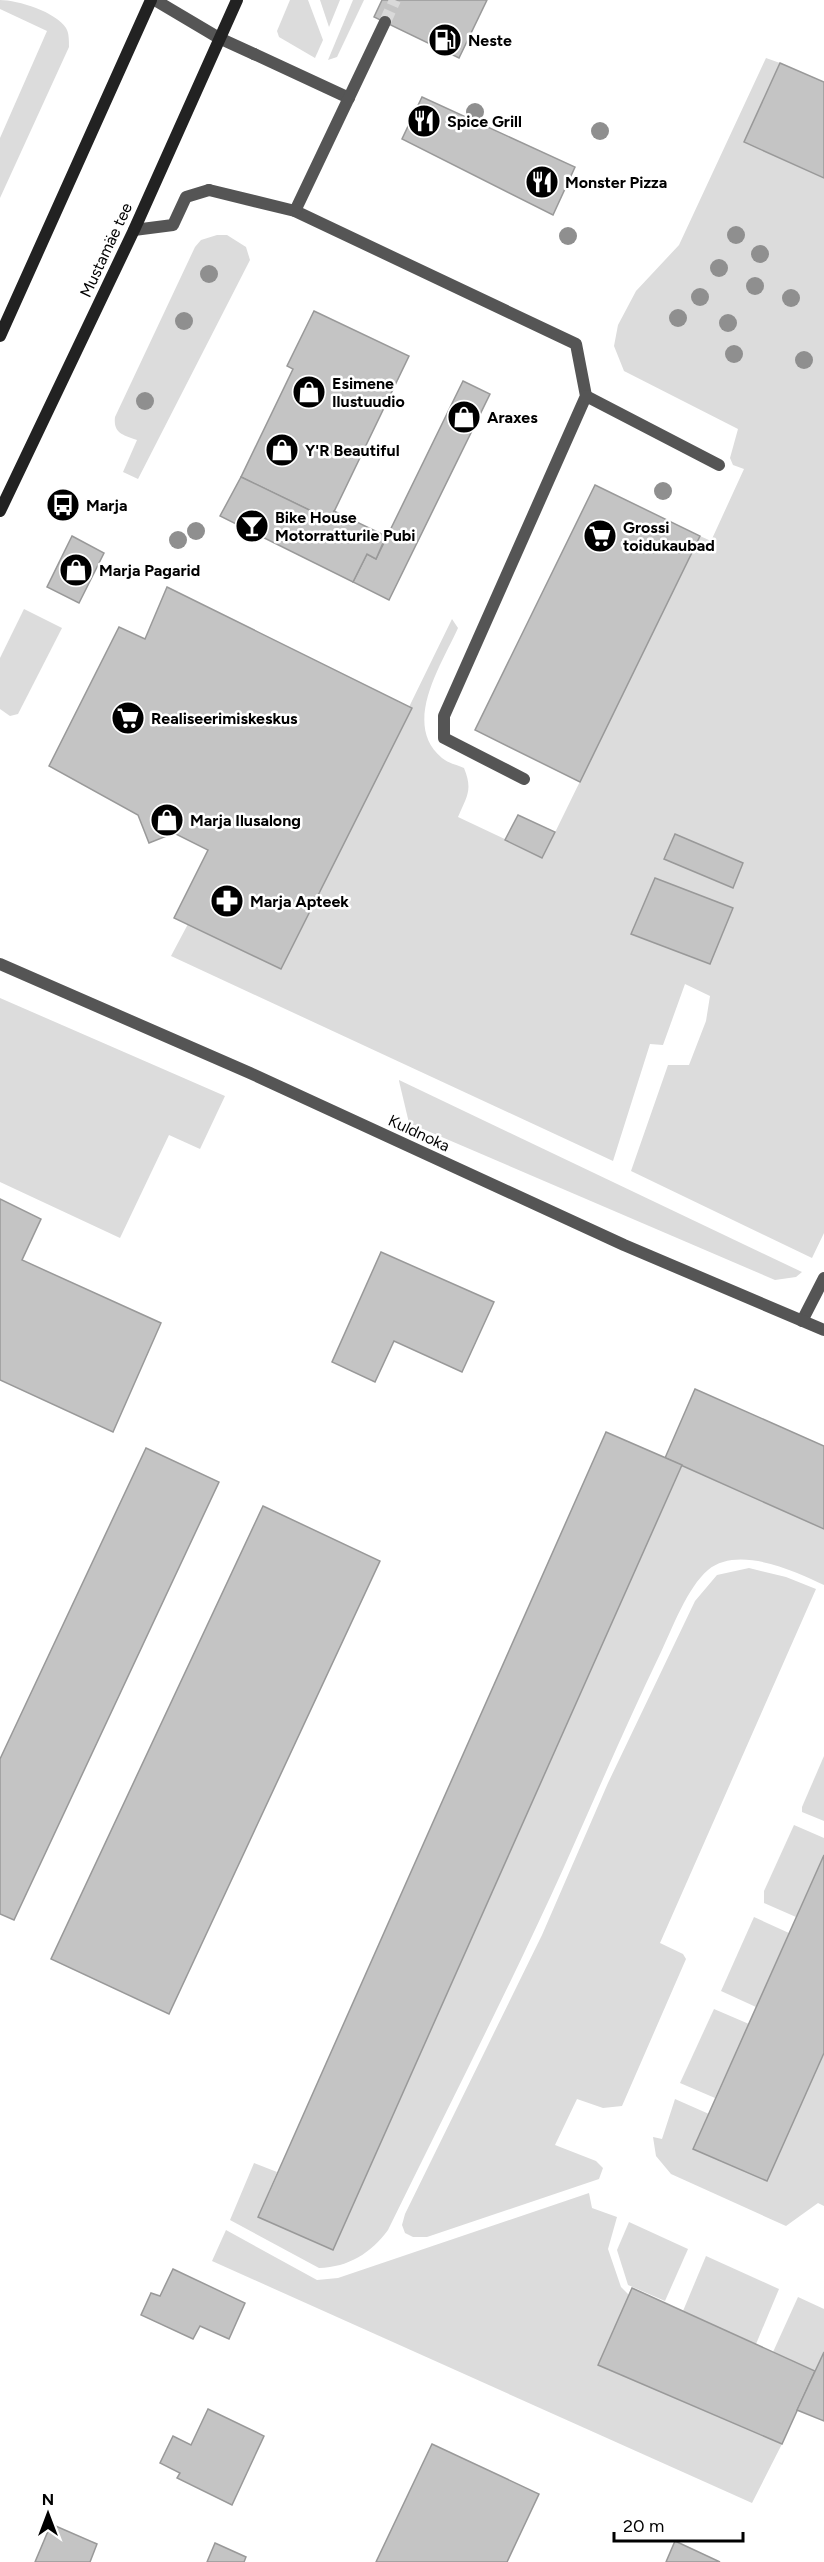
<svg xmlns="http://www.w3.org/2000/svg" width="824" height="2562" font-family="Figtree,sans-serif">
  <rect width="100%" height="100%" fill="#fff"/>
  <!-- green -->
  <g fill="#dcdcdc">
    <path d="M 0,0 C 18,0 56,12 66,28 C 69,33 69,40 69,47 L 0,198 L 0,138 L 47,31 L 0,9 Z"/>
    <path d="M 290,0 L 308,0 L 323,40 L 315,58 L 279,37 L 277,31 Z"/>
    <path d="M 320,0 L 340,0 L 329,27 Z"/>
    <path d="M 353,0 L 364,0 L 337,57 L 328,60 Z"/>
    <path d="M 766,58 L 780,63 L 745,142 L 824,178 L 824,1233 L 812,1258 L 631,1171 L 668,1065 L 689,1065 L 706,1021 L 710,996 L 685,984 L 663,1045 L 650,1044 L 613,1161 L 171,956 L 188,924 L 281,969 L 452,619 L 458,628 C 442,664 401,724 442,758 C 448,763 457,765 464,768 C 473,790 467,796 458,817 L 543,857 L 700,536 L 711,541 L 744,469 L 733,465 L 730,458 L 738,429 L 624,371 L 614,346 L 618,325 L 636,291 L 679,245 Z"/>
    <path d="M 217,235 L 227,235 L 246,247 L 250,260 L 138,479 L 123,472 L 137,440 C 124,435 113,434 115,417 L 195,247 L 201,240 Z"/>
    <path d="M 24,609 L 62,628 L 18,714 L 10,716 L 0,709 L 0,658 Z"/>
    <path d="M 0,998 L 225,1096 L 200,1149 L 169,1135 L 120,1238 L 0,1182 Z"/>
    <path d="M 399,1081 L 399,1080 L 802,1272 L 796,1277 L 775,1280 L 409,1123 Z"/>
    <path d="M 682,1465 L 824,1529 L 824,1585 C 795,1571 738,1545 708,1570 C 687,1588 673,1627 661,1652 C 627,1723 596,1795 564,1867 C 509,1989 447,2109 388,2230 C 371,2253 349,2267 319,2268 L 230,2220 L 254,2163 L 277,2172 L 258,2217 L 333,2250 Z"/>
    <path d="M 749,1568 L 786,1577 L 816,1589 L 660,1943 L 683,1954 L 686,1959 L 622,2106 L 603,2108 L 577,2099 L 555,2145 L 596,2161 L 603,2168 L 599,2179 L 427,2237 L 413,2237 L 405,2233 L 402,2225 L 405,2214 L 542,1935 L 608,1783 L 695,1601 L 717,1575 Z"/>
    <path d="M 824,1756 L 824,1821 L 802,1812 L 802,1807 Z"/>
    <path d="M 794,1825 L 824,1838 L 824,1855 L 796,1917 L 764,1903 L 764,1891 Z"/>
    <path d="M 754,1917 L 789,1933 L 756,2007 L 721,1991 Z"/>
    <path d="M 714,2009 L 749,2024 L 715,2098 L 680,2083 Z"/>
    <path d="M 824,2053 L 824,2206 L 818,2203 L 786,2226 L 671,2174 L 656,2156 L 653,2137 L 662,2139 L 675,2099 L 709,2114 Z"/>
    <path d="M 589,2193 L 592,2208 L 617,2217 L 608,2249 L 621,2287 L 629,2295 L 598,2365 L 782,2444 L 752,2503 L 212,2261 L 226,2230 L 317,2280 L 338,2278 Z"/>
    <path d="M 629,2222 L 688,2249 L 665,2301 L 628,2285 L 617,2250 Z"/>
    <path d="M 706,2256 L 779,2289 L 756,2344 L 683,2311 Z"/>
    <path d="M 798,2297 L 824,2309 L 824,2352 L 815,2371 L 773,2352 Z"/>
  </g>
  <!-- building -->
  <g fill="#c4c4c4" stroke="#999" stroke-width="1.5">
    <path d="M 382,0 L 487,0 L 459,58 L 374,17 Z"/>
    <path d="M 780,63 L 824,82 L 824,178 L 744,142 Z"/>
    <path d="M 422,97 L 575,167 L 553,215 L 402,139 Z"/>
    <path d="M 314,311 L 409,356 L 330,520 L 241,477 L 293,369 L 287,366 Z"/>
    <path d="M 463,381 L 490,394 L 389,600 L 353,582 L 367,554 L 376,559 Z"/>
    <path d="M 241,477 L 330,520 L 334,511 L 386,536 L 376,559 L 367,554 L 353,582 L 220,516 Z"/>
    <path d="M 595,485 L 700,536 L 580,782 L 475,730 Z"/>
    <path d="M 72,536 L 104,553 L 79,603 L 47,587 Z"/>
    <path d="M 167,587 L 412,708 L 281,969 L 174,918 L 208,850 L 174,833 L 149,843 L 138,815 L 49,766 L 119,627 L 145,639 Z"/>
    <path d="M 518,815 L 555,832 L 542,858 L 505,840 Z"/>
    <path d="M 675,834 L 743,863 L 733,888 L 664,859 Z"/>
    <path d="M 655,878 L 733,908 L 710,964 L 631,934 Z"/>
    <path d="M 0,1199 L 41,1219 L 22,1260 L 161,1323 L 113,1432 L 0,1380 Z"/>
    <path d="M 381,1252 L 494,1302 L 462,1372 L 394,1341 L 375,1382 L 332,1362 Z"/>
    <path d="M 695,1389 L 824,1446 L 824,1529 L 665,1458 Z"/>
    <path d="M 606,1432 L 682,1465 L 333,2250 L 258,2217 Z"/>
    <path d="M 146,1448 L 219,1482 L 14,1920 L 0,1914 L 0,1759 Z"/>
    <path d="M 263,1506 L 380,1561 L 169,2014 L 51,1959 Z"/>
    <path d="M 824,1855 L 824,2053 L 767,2181 L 693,2149 Z"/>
    <path d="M 173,2269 L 245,2303 L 229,2339 L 200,2326 L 193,2339 L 141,2315 L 151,2293 L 160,2296 Z"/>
    <path d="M 632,2288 L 815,2371 L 782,2444 L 598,2365 Z"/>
    <path d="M 824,2352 L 824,2421 L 797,2410 Z"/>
    <path d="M 208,2409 L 264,2436 L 232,2505 L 177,2478 L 180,2473 L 160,2463 L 173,2436 L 191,2445 Z"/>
    <path d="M 432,2444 L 539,2494 L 507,2562 L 376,2562 Z"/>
    <path d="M 51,2524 L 97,2544 L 90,2562 L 35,2562 Z"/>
    <path d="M 675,2541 L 720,2562 L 666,2562 Z"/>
    <path d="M 215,2543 L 246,2557 L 244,2562 L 207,2562 Z"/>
  </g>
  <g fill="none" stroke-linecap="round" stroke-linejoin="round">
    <!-- street-tunnel -->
    <path stroke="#d9d9d9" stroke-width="12" stroke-dasharray="12 6" stroke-linecap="butt" d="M 385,22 L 395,0"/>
    <!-- lane -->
    <g stroke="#555" stroke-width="12">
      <path d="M 219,38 L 254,54"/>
      <path d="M 295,211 L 576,344 L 586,396 L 444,716 L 444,738 L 524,779"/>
      <path d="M 134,230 L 173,225 L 186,197 L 209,190"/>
      <path d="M 586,396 L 719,465"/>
      <path d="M 802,1321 L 824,1278"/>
    </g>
    <!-- street -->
    <g stroke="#555" stroke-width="12">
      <path d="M 155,0 L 219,38"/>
      <path d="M 254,54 L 349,98"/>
      <path d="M 209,190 L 295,211 L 385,22"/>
      <path d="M 0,964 L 250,1073 L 624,1245 L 824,1330"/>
    </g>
    <!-- secondary -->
    <g stroke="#222" stroke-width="12">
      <path d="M 0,336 L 151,0"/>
      <path d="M 0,511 L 134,230 L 237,0"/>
    </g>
  </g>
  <!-- trees -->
  <g fill="#8f8f8f">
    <circle cx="475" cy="112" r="9"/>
    <circle cx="600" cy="131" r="9"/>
    <circle cx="736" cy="235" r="9"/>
    <circle cx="568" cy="236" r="9"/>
    <circle cx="760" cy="254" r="9"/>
    <circle cx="719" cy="268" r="9"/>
    <circle cx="209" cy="274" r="9"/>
    <circle cx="755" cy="286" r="9"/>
    <circle cx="700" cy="297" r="9"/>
    <circle cx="791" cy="298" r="9"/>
    <circle cx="678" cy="318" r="9"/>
    <circle cx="184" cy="321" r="9"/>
    <circle cx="728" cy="323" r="9"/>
    <circle cx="734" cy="354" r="9"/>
    <circle cx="804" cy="360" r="9"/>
    <circle cx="145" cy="401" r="9"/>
    <circle cx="663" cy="491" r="9"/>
    <circle cx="196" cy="531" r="9"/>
    <circle cx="178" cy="540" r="9"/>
  </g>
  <!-- icons -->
  <defs>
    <symbol id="fuel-disc" viewBox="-11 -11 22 22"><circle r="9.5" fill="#000" stroke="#fff"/><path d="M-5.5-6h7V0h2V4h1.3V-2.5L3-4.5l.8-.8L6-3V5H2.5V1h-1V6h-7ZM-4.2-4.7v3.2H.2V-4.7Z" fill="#fff"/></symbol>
    <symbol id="restaurant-disc" viewBox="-11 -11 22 22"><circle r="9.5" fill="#000" stroke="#fff"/><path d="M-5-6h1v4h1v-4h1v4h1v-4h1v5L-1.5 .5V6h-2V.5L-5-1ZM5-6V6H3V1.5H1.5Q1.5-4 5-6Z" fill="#fff"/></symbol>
    <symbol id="shop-disc" viewBox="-11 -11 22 22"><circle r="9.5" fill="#000" stroke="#fff"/><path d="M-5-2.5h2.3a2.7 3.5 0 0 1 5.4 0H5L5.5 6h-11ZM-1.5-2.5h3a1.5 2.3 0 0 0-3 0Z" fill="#fff"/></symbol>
    <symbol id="bus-disc" viewBox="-11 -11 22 22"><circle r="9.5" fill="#000" stroke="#fff"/><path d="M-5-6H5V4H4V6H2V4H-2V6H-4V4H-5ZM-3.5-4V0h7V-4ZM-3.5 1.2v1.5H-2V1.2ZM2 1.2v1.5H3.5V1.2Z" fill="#fff"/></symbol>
    <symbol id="bar-disc" viewBox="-11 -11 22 22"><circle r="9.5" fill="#000" stroke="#fff"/><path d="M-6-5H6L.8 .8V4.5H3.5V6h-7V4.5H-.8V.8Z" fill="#fff"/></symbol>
    <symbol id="supermarket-disc" viewBox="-11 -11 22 22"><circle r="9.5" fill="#000" stroke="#fff"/><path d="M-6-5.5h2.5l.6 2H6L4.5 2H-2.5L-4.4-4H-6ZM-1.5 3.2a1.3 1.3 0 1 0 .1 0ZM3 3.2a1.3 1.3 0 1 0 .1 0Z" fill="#fff"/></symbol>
    <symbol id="pharmacy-disc" viewBox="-11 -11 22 22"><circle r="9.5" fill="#000" stroke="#fff"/><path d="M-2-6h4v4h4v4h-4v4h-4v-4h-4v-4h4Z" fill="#fff"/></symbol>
  </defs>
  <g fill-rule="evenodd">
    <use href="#fuel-disc" x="426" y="21" width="38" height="38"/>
    <use href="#restaurant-disc" x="405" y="102" width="38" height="38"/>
    <use href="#restaurant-disc" x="523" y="163" width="38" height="38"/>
    <use href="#shop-disc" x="290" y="373" width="38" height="38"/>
    <use href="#shop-disc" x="445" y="398" width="38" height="38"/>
    <use href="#shop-disc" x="263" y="431" width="38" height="38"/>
    <use href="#bus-disc" x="44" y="486" width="38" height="38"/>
    <use href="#bar-disc" x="233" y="507" width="38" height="38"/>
    <use href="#supermarket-disc" x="581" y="517" width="38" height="38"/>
    <use href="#shop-disc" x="57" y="551" width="38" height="38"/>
    <use href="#supermarket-disc" x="109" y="699" width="38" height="38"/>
    <use href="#shop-disc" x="148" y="801" width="38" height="38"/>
    <use href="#pharmacy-disc" x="208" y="882" width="38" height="38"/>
  </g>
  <g text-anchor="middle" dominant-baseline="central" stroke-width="5" stroke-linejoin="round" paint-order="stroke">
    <!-- poi labels -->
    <g font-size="16" font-weight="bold" fill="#000" stroke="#fff" text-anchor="start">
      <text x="468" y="40">Neste</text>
      <text x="447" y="121">Spice Grill</text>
      <text x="565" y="182">Monster Pizza</text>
      <text x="332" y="383">Esimene<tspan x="332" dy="18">Ilustuudio</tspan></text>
      <text x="487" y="417">Araxes</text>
      <text x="305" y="450">Y'R Beautiful</text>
      <text x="86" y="505">Marja</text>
      <text x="275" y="517">Bike House<tspan x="275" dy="18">Motorratturile Pubi</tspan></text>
      <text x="623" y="527">Grossi<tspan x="623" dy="18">toidukaubad</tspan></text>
      <text x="99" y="570">Marja Pagarid</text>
      <text x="151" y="718">Realiseerimiskeskus</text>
      <text x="190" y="820">Marja Ilusalong</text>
      <text x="250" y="901">Marja Apteek</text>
    </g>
    <!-- street labels -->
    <g font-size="16" fill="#000" stroke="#fff">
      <text transform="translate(106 250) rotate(-65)">Mustamäe tee</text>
      <text transform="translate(419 1133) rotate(25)">Kuldnoka</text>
    </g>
  </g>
  <!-- north arrow -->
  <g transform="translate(48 2514)" stroke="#ffffff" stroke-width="4.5" paint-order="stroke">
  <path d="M0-4.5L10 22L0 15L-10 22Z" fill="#000000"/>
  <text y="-9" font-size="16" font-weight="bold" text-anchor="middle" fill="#000000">N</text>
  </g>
  <!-- scale -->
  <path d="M614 2532v9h129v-9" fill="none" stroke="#000000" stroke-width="3"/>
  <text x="623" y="2532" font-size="18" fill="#000000" stroke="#ffffff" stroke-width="4.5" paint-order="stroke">20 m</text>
</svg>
